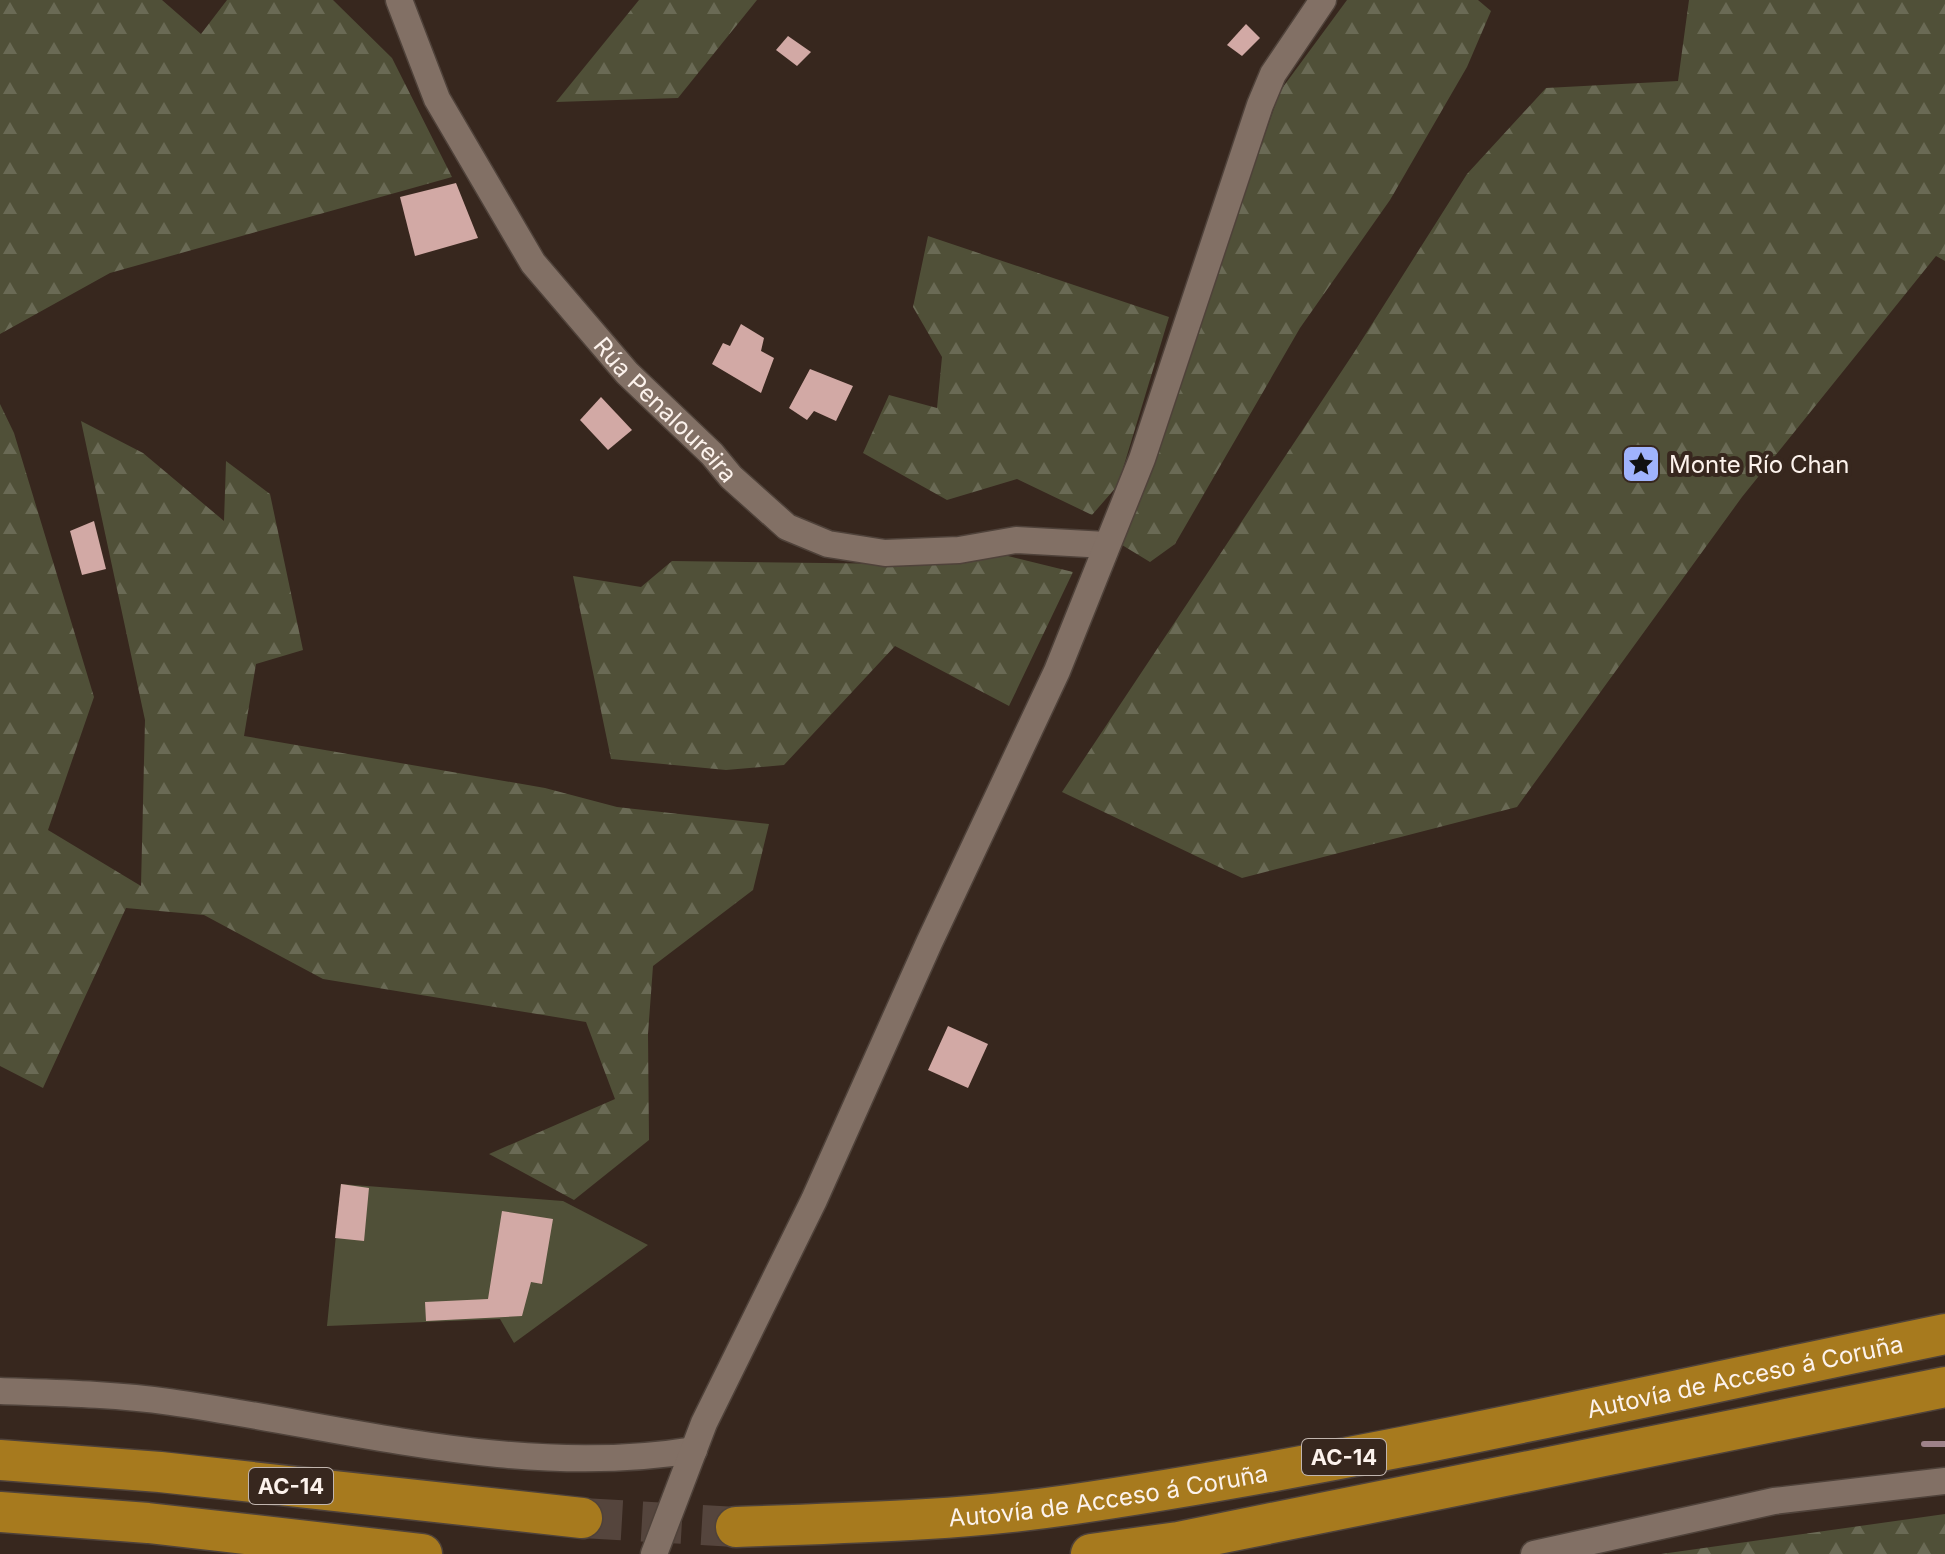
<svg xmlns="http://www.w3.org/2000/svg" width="1945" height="1554" font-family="Inter,sans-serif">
  <defs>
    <pattern id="forest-firs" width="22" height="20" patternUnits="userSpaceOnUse" patternTransform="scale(2)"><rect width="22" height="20" fill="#505038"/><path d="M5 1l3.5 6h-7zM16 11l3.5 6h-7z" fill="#6a6a55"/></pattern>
  </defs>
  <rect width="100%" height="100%" fill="#37271e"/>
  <!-- green -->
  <path fill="#505038" d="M 341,1184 L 563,1201 L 648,1245 L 514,1343 L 500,1319 L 327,1326 Z"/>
  <!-- forest -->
  <g fill="url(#forest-firs)">
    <path d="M 0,0 L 162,0 L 201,34 L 227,0 L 333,0 L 392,58 L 452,177 L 110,273 L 0,334 Z"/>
    <path d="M 639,0 L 757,0 L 678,98 L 556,102 Z"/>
    <path d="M 1347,0 L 1478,0 L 1491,11 L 1467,67 L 1390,200 L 1300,328 L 1175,544 L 1150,562 L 1122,545 L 1280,91 Z"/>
    <path d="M 1689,0 L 1945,0 L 1945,261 L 1936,256 L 1742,497 L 1517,807 L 1242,878 L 1062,792 L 1353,354 L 1467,174 L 1546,88 L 1678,81 Z"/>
    <path d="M 928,236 L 1169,317 L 1118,485 L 1092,515 L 1017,479 L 947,500 L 863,453 L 889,395 L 937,408 L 942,357 L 913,307 Z"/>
    <path d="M 0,404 L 14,433 L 94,697 L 48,830 L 141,886 L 145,720 L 81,421 L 143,453 L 224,521 L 226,461 L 270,494 L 303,650 L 256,664 L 244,736 L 545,788 L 617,807 L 769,824 L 753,890 L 653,966 L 648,1034 L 649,1140 L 574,1200 L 489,1154 L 615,1099 L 586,1022 L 323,979 L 204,915 L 126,908 L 43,1088 L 0,1066 Z"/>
    <path d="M 1000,554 L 1073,572 L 1009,706 L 895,646 L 784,765 L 726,770 L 611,759 L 573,576 L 641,587 L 672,561 L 905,564 Z"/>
    <path d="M 1945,1514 L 1945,1554 L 1661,1554 Z"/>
  </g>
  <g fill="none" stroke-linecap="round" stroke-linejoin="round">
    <!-- stream -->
    <path stroke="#9e8289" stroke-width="6" d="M 1924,1444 L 1945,1444"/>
  </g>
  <!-- building -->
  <g fill="#d2a9a5">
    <path d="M 1246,24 L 1260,38 L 1242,56 L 1227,45 Z"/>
    <path d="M 788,36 L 811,52 L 797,66 L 776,50 Z"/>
    <path d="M 456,183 L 478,238 L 415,256 L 400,197 Z"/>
    <path d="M 741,324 L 764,338 L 761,351 L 774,358 L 761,393 L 712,364 L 723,343 L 730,346 Z"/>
    <path d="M 810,369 L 853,386 L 836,421 L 814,411 L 807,420 L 789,408 Z"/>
    <path d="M 601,397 L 632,430 L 608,450 L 580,420 Z"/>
    <path d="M 94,521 L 106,569 L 82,575 L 70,531 Z"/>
    <path d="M 948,1026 L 988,1044 L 968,1088 L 928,1070 Z"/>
    <path d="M 341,1184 L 369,1188 L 364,1241 L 335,1238 Z"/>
    <path d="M 502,1211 L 553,1219 L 542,1284 L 531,1282 L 522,1316 L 426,1321 L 425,1302 L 488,1299 Z"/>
  </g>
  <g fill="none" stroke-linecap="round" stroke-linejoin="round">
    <!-- highway-tunnel -->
    <path stroke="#55453d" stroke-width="40" stroke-dasharray="40 20" stroke-linecap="butt" d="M 582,1518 L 736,1527"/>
    <defs>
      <g id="minor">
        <path id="s1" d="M 399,0 L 437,99 L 533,263 L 627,373 L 712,454 L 731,477 L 787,527 L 828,544 L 885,553 L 959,550 L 1016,540 L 1106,545"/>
        <path d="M 0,1391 C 56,1393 114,1394 170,1402 C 342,1426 519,1479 694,1450"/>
        <path d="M 654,1554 L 704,1423 L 814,1200 L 929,943 L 1057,671 L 1142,459 L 1260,105 L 1273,74 L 1323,0"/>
        <path d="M 1534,1554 L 1774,1501 L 1945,1481"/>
      </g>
      <g id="highway">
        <path d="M 0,1460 L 160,1472 L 582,1518"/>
        <path d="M 0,1512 L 148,1523 L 422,1554"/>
        <path id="s2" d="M 736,1527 C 847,1523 958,1521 1068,1505 C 1362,1462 1654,1394 1945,1334"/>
        <path d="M 1091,1554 L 1178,1542 L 1945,1387"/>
      </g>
    </defs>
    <!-- minor casing -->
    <use href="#minor" stroke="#4f423a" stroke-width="29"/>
    <!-- highway casing -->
    <use href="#highway" stroke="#4f423a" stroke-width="43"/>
    <!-- minor -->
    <use href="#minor" stroke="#827065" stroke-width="26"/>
    <!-- highway -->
    <use href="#highway" stroke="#a77a1e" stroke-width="40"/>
  </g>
  <!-- icons -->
  <defs>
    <symbol id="sight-square" viewBox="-11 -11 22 22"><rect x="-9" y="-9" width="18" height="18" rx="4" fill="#a0b3fd" stroke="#37271e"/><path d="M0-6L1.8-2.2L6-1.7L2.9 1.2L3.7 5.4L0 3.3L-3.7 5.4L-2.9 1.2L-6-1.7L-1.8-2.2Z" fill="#111"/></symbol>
  </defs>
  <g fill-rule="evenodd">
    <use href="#sight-square" x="1619" y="442" width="44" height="44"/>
  </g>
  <g text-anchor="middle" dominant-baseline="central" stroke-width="8" stroke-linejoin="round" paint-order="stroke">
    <!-- shield labels -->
    <g fill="#37271e" stroke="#c1b5ae" stroke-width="2">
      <rect x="1302" y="1439" width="84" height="36" rx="6"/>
      <rect x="249" y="1468" width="84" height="36" rx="6"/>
    </g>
    <g font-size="22" font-weight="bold" fill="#fcf2ec">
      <text x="1344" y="1457">AC-14</text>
      <text x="291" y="1486">AC-14</text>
    </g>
    <!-- street labels -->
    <g font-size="24" fill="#fcf2ec" stroke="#37271e">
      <text stroke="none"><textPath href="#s1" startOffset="494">Rúa Penaloureira</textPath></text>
      <text stroke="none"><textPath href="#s2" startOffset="1022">Autovía de Acceso á Coruña</textPath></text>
      <text stroke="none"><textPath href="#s2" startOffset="374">Autovía de Acceso á Coruña</textPath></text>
    </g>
    <!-- poi labels -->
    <g font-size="24" fill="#fcf2ec" stroke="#37271e" text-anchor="start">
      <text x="1669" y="464">Monte Río Chan</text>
    </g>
  </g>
</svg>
